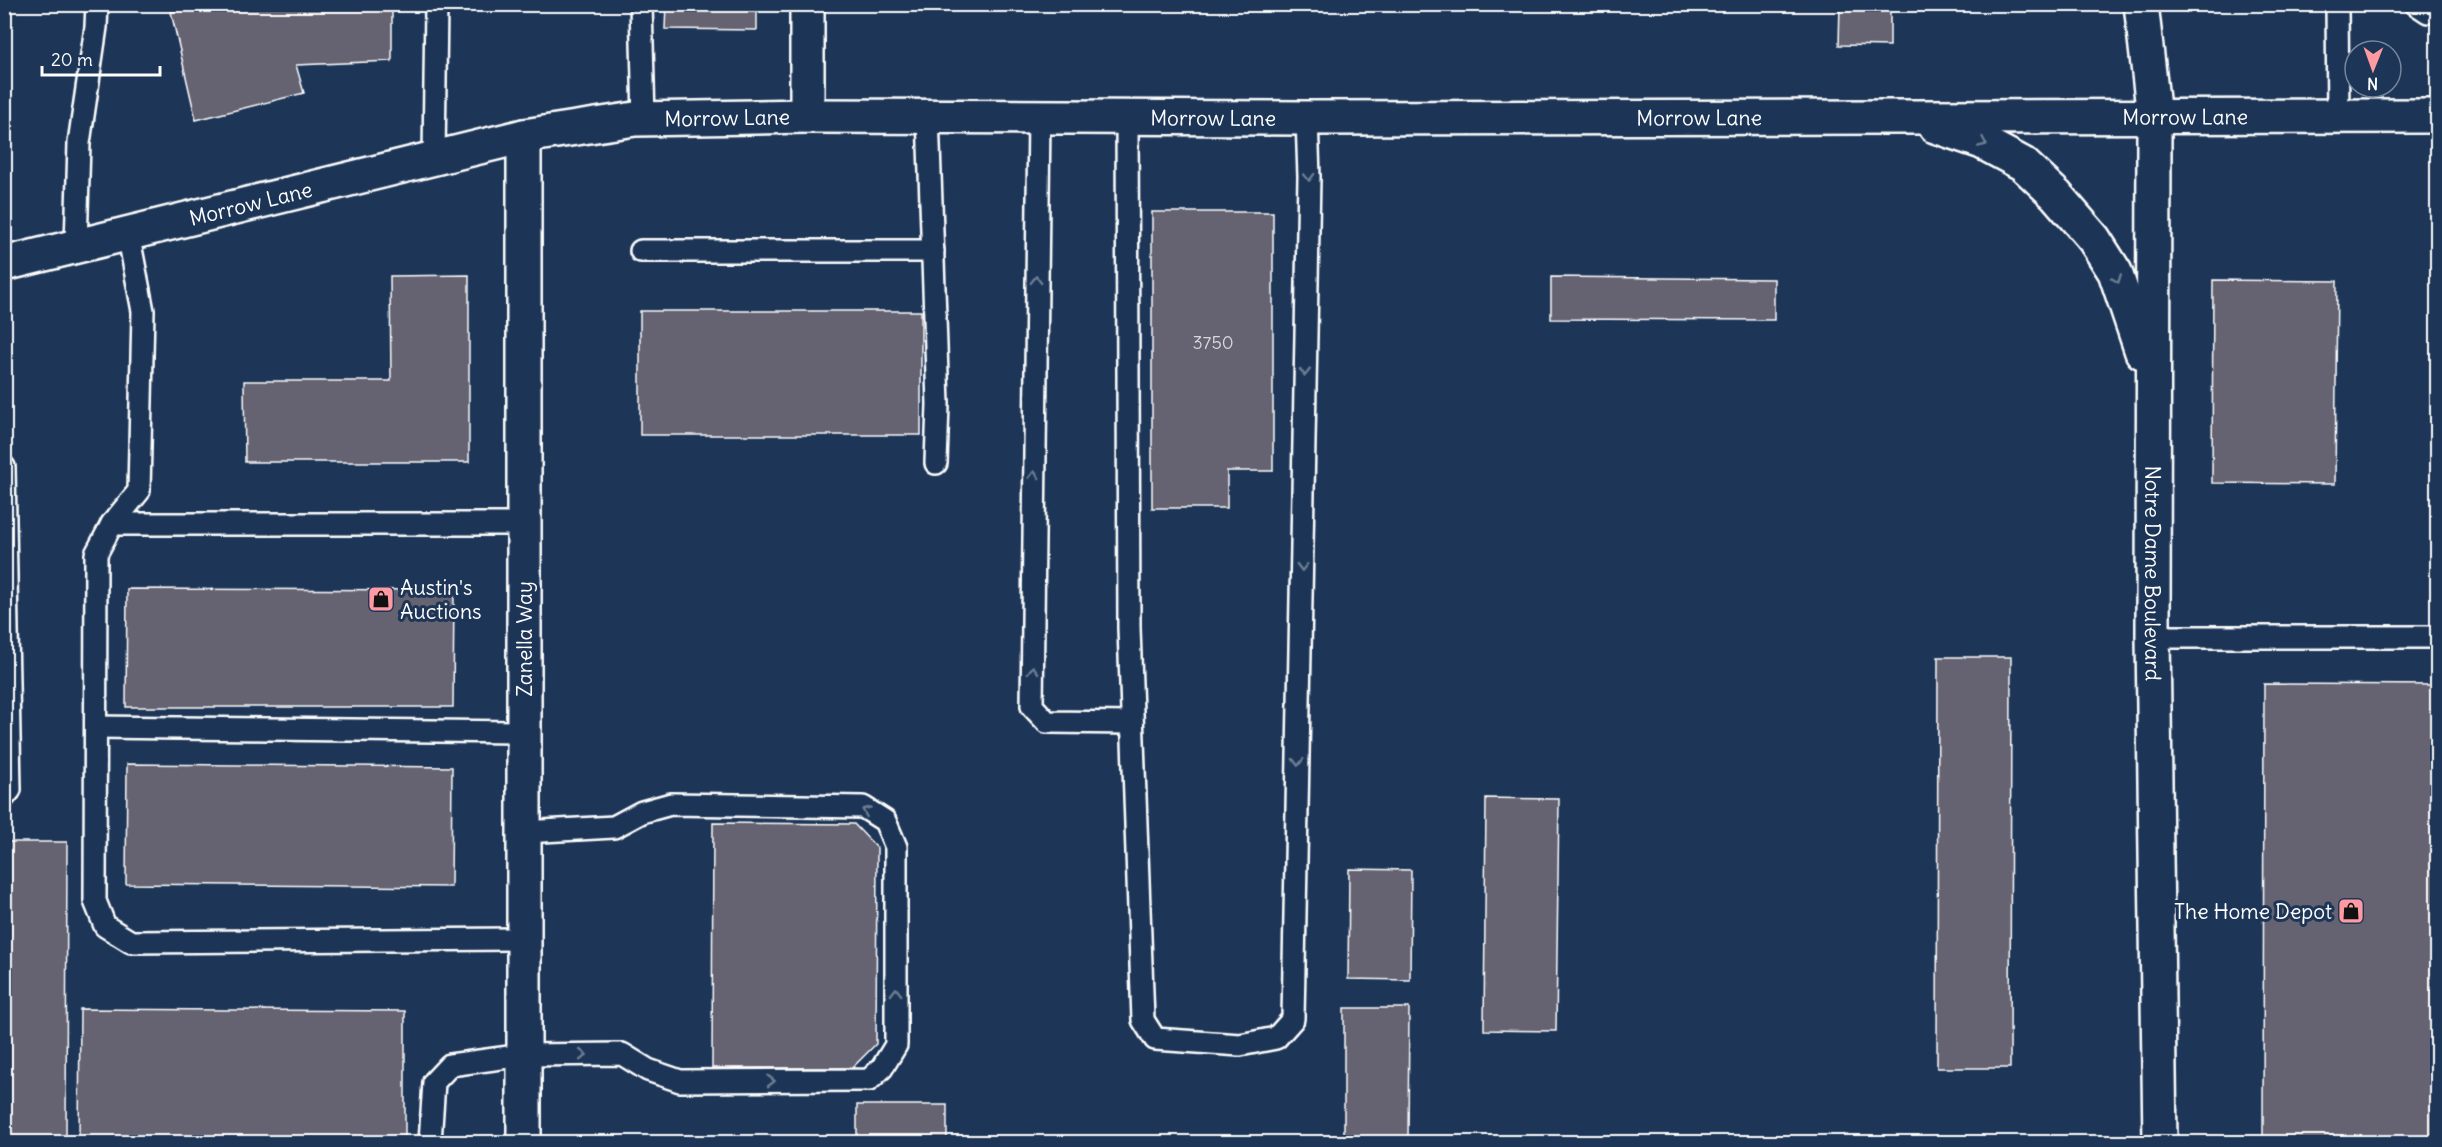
<svg xmlns="http://www.w3.org/2000/svg" width="2442" height="1147" font-family="Delius,sans-serif">
  <rect width="100%" height="100%" fill="#1d3557"/>
  <filter id="ink" filterUnits="userSpaceOnUse"><feTurbulence type="fractalNoise" baseFrequency=".0167" numOctaves="2"/><feDisplacementMap in="SourceGraphic" scale="12" xChannelSelector="R" yChannelSelector="G"/><feConvolveMatrix kernelMatrix="1 2 1 2 8 2 1 2 1" color-interpolation-filters="sRGB"/></filter>
  <g filter="url(#ink)">
    <!-- building -->
    <g fill="#656271" stroke="#fff" stroke-width="1.5">
      <path d="M 204,4 L 392,4 L 392,61 L 296,65 L 304,93 L 196,120 L 171,12 Z"/>
      <path d="M 666,4 L 757,4 L 757,30 L 665,29 Z"/>
      <path d="M 1840,4 L 1890,4 L 1890,46 L 1839,45 Z"/>
      <path d="M 1152,212 L 1273,212 L 1273,471 L 1227,471 L 1227,508 L 1152,508 Z"/>
      <path d="M 469,275 L 469,462 L 245,462 L 244,381 L 391,381 L 390,276 Z"/>
      <path d="M 1551,277 L 1774,279 L 1774,320 L 1551,319 Z"/>
      <path d="M 2213,280 L 2337,281 L 2335,484 L 2212,483 Z"/>
      <rect x="640" y="311" width="281" height="124"/>
      <path d="M 127,589 L 454,590 L 453,707 L 126,707 Z"/>
      <path d="M 1938,657 L 2011,657 L 2010,1068 L 1937,1068 Z"/>
      <path d="M 2264,684 L 2438,685 L 2438,1142 L 2295,1142 L 2295,1138 L 2263,1138 Z"/>
      <path d="M 127,764 L 452,767 L 451,887 L 126,884 Z"/>
      <path d="M 1486,798 L 1559,799 L 1556,1031 L 1484,1030 Z"/>
      <path d="M 713,823 L 854,824 L 877,848 L 876,1044 L 852,1068 L 712,1068 Z"/>
      <path d="M 4,842 L 67,842 L 66,1142 L 4,1142 Z"/>
      <path d="M 1349,869 L 1411,870 L 1410,980 L 1348,979 Z"/>
      <path d="M 1344,1008 L 1409,1008 L 1408,1142 L 1344,1142 Z"/>
      <path d="M 80,1009 L 405,1011 L 405,1142 L 79,1142 Z"/>
      <rect x="857" y="1105" width="90" height="37"/>
    </g>
    <g fill="none" stroke-linecap="round" stroke-linejoin="round">
      <defs>
        <g id="service">
          <path d="M 641,4 L 644,119"/>
          <path d="M 2337,4 L 2338,117"/>
          <path d="M 2416,4 L 2428,12 L 2438,10"/>
          <path d="M 928,116 L 938,404 L 936,463"/>
          <path d="M 1039,117 L 1032,706 L 1047,722 L 1132,723"/>
          <path d="M 1127,118 L 1129,628 L 1143,1020 L 1155,1039 L 1240,1045 L 1276,1038 L 1293,1019 L 1309,177 L 1307,118"/>
          <path d="M 434,158 L 436,4"/>
          <path d="M 128,233 L 143,311 L 139,491 L 112,524 L 96,554 L 95,901 L 105,926 L 131,942 L 524,939"/>
          <path d="M 76,246 L 79,143 L 96,27 L 97,4"/>
          <path d="M 641,251 L 933,251"/>
          <path d="M 4,467 L 10,790 L 4,797"/>
          <path d="M 112,524 L 524,524"/>
          <path d="M 2153,637 L 2438,637"/>
          <path d="M 96,727 L 524,732"/>
          <path d="M 430,1142 L 434,1082 L 450,1065 L 524,1055 L 622,1054 L 648,1070 L 680,1081 L 869,1080 L 882,1068 L 896,1045 L 896,847 L 885,821 L 863,807 L 671,804 L 642,812 L 614,827 L 524,832"/>
        </g>
        <g id="minor">
          <path id="s1" d="M 2141,4 L 2154,117 L 2153,637 L 2160,1142"/>
          <path d="M 807,116 L 807,4"/>
          <path d="M 1935,126 L 1982,142 L 2023,164 L 2056,195 L 2094,239 L 2115,272 L 2142,352"/>
          <path d="M 524,136 L 524,1142"/>
          <path id="s2" d="M 4,264 L 524,136 L 635,119 L 807,116 L 1307,118 L 2438,116"/>
        </g>
      </defs>
      <!-- service casing -->
      <use href="#service" stroke="#fff" stroke-width="26"/>
      <!-- minor casing -->
      <use href="#minor" stroke="#fff" stroke-width="38"/>
      <!-- service -->
      <use href="#service" stroke="#1d3557" stroke-width="21"/>
      <!-- minor -->
      <use href="#minor" stroke="#1d3557" stroke-width="33"/>
    </g>
    <!-- one-way arrows -->
    <defs><path id="oneway-chevron" d="M-2-3.5L2.5 0L-2 3.5" fill="none" stroke-width="1.6" stroke-linecap="round" stroke-linejoin="round" transform="scale(1.5)"/></defs>
    <g stroke="#6c7c92">
      <use href="#oneway-chevron" transform="translate(1983 143) rotate(24)"/>
      <use href="#oneway-chevron" transform="translate(1309 177) rotate(90)"/>
      <use href="#oneway-chevron" transform="translate(2117 279) rotate(69)"/>
      <use href="#oneway-chevron" transform="translate(1036 280) rotate(-89)"/>
      <use href="#oneway-chevron" transform="translate(1305 372) rotate(91)"/>
      <use href="#oneway-chevron" transform="translate(1034 475) rotate(-89)"/>
      <use href="#oneway-chevron" transform="translate(1302 567) rotate(91)"/>
      <use href="#oneway-chevron" transform="translate(1033 670) rotate(-89)"/>
      <use href="#oneway-chevron" transform="translate(1298 762) rotate(91)"/>
      <use href="#oneway-chevron" transform="translate(866 811) rotate(-157)"/>
      <use href="#oneway-chevron" transform="translate(896 992) rotate(-90)"/>
      <use href="#oneway-chevron" transform="translate(583 1055) rotate(-1)"/>
      <use href="#oneway-chevron" transform="translate(771 1081)"/>
    </g>
  </g>
  <!-- icons -->
  <defs>
    <symbol id="shop-square" viewBox="-11 -11 22 22"><rect x="-9" y="-9" width="18" height="18" rx="4" fill="#ff9aa2" stroke="#1d3557"/><path d="M-5-2.5h2.3a2.7 3.5 0 0 1 5.4 0H5L5.5 6h-11ZM-1.5-2.5h3a1.5 2.3 0 0 0-3 0Z" fill="#111"/></symbol>
  </defs>
  <g fill-rule="evenodd">
    <use href="#shop-square" x="366" y="584" width="30" height="30"/>
    <use href="#shop-square" x="2336" y="896" width="30" height="30"/>
  </g>
  <g text-anchor="middle" dominant-baseline="central" stroke-width="6" stroke-linejoin="round" paint-order="stroke">
    <!-- number labels -->
    <g font-size="18" fill="#d8d8dc">
      <text x="1213" y="342">3750</text>
    </g>
    <!-- street labels -->
    <g font-size="21" fill="#fff" stroke="#1d3557">
      <text stroke="none"><textPath href="#s2" startOffset="740">Morrow Lane</textPath></text>
      <text stroke="none"><textPath href="#s2" startOffset="1712">Morrow Lane</textPath></text>
      <text stroke="none"><textPath href="#s2" startOffset="2198">Morrow Lane</textPath></text>
      <text stroke="none"><textPath href="#s2" startOffset="1226">Morrow Lane</textPath></text>
      <text stroke="none"><textPath href="#s2" startOffset="254">Morrow Lane</textPath></text>
      <text stroke="none"><textPath href="#s1" startOffset="570">Notre Dame Boulevard</textPath></text>
      <text transform="translate(524 639) rotate(-90)">Zanella Way</text>
    </g>
    <!-- poi labels -->
    <g font-size="21" fill="#fff" stroke="#1d3557" text-anchor="start">
      <text x="400" y="587">Austin's<tspan x="400" dy="24">Auctions</tspan></text>
      <text x="2332" y="911" text-anchor="end">The Home Depot</text>
    </g>
  </g>
  <!-- margin -->
  <rect width="2442" height="1147" fill="none" stroke="#1d3557" stroke-width="24"/>
  <rect x="12" y="12" width="2418" height="1123" fill="none" stroke="#fff" stroke-width="2" filter="url(#ink)"/>
  <!-- north arrow -->
  <g transform="translate(2373 69) rotate(181)"><circle r="28" fill="#1d3557" stroke="#77869a" stroke-width="1.5"/>
  <path d="M0-4.5L10 22L0 15L-10 22Z" fill="#ff9aa2"/>
  <text y="-9" font-size="16" font-weight="bold" text-anchor="middle" fill="#ffffff">N</text>
  </g>
  <!-- scale -->
  <path d="M42 66v9h118v-9" fill="none" stroke="#ffffff" stroke-width="3"/>
  <text x="51" y="66" font-size="18" fill="#ffffff" stroke="#1d3557" stroke-width="4.5" paint-order="stroke">20 m</text>
</svg>
